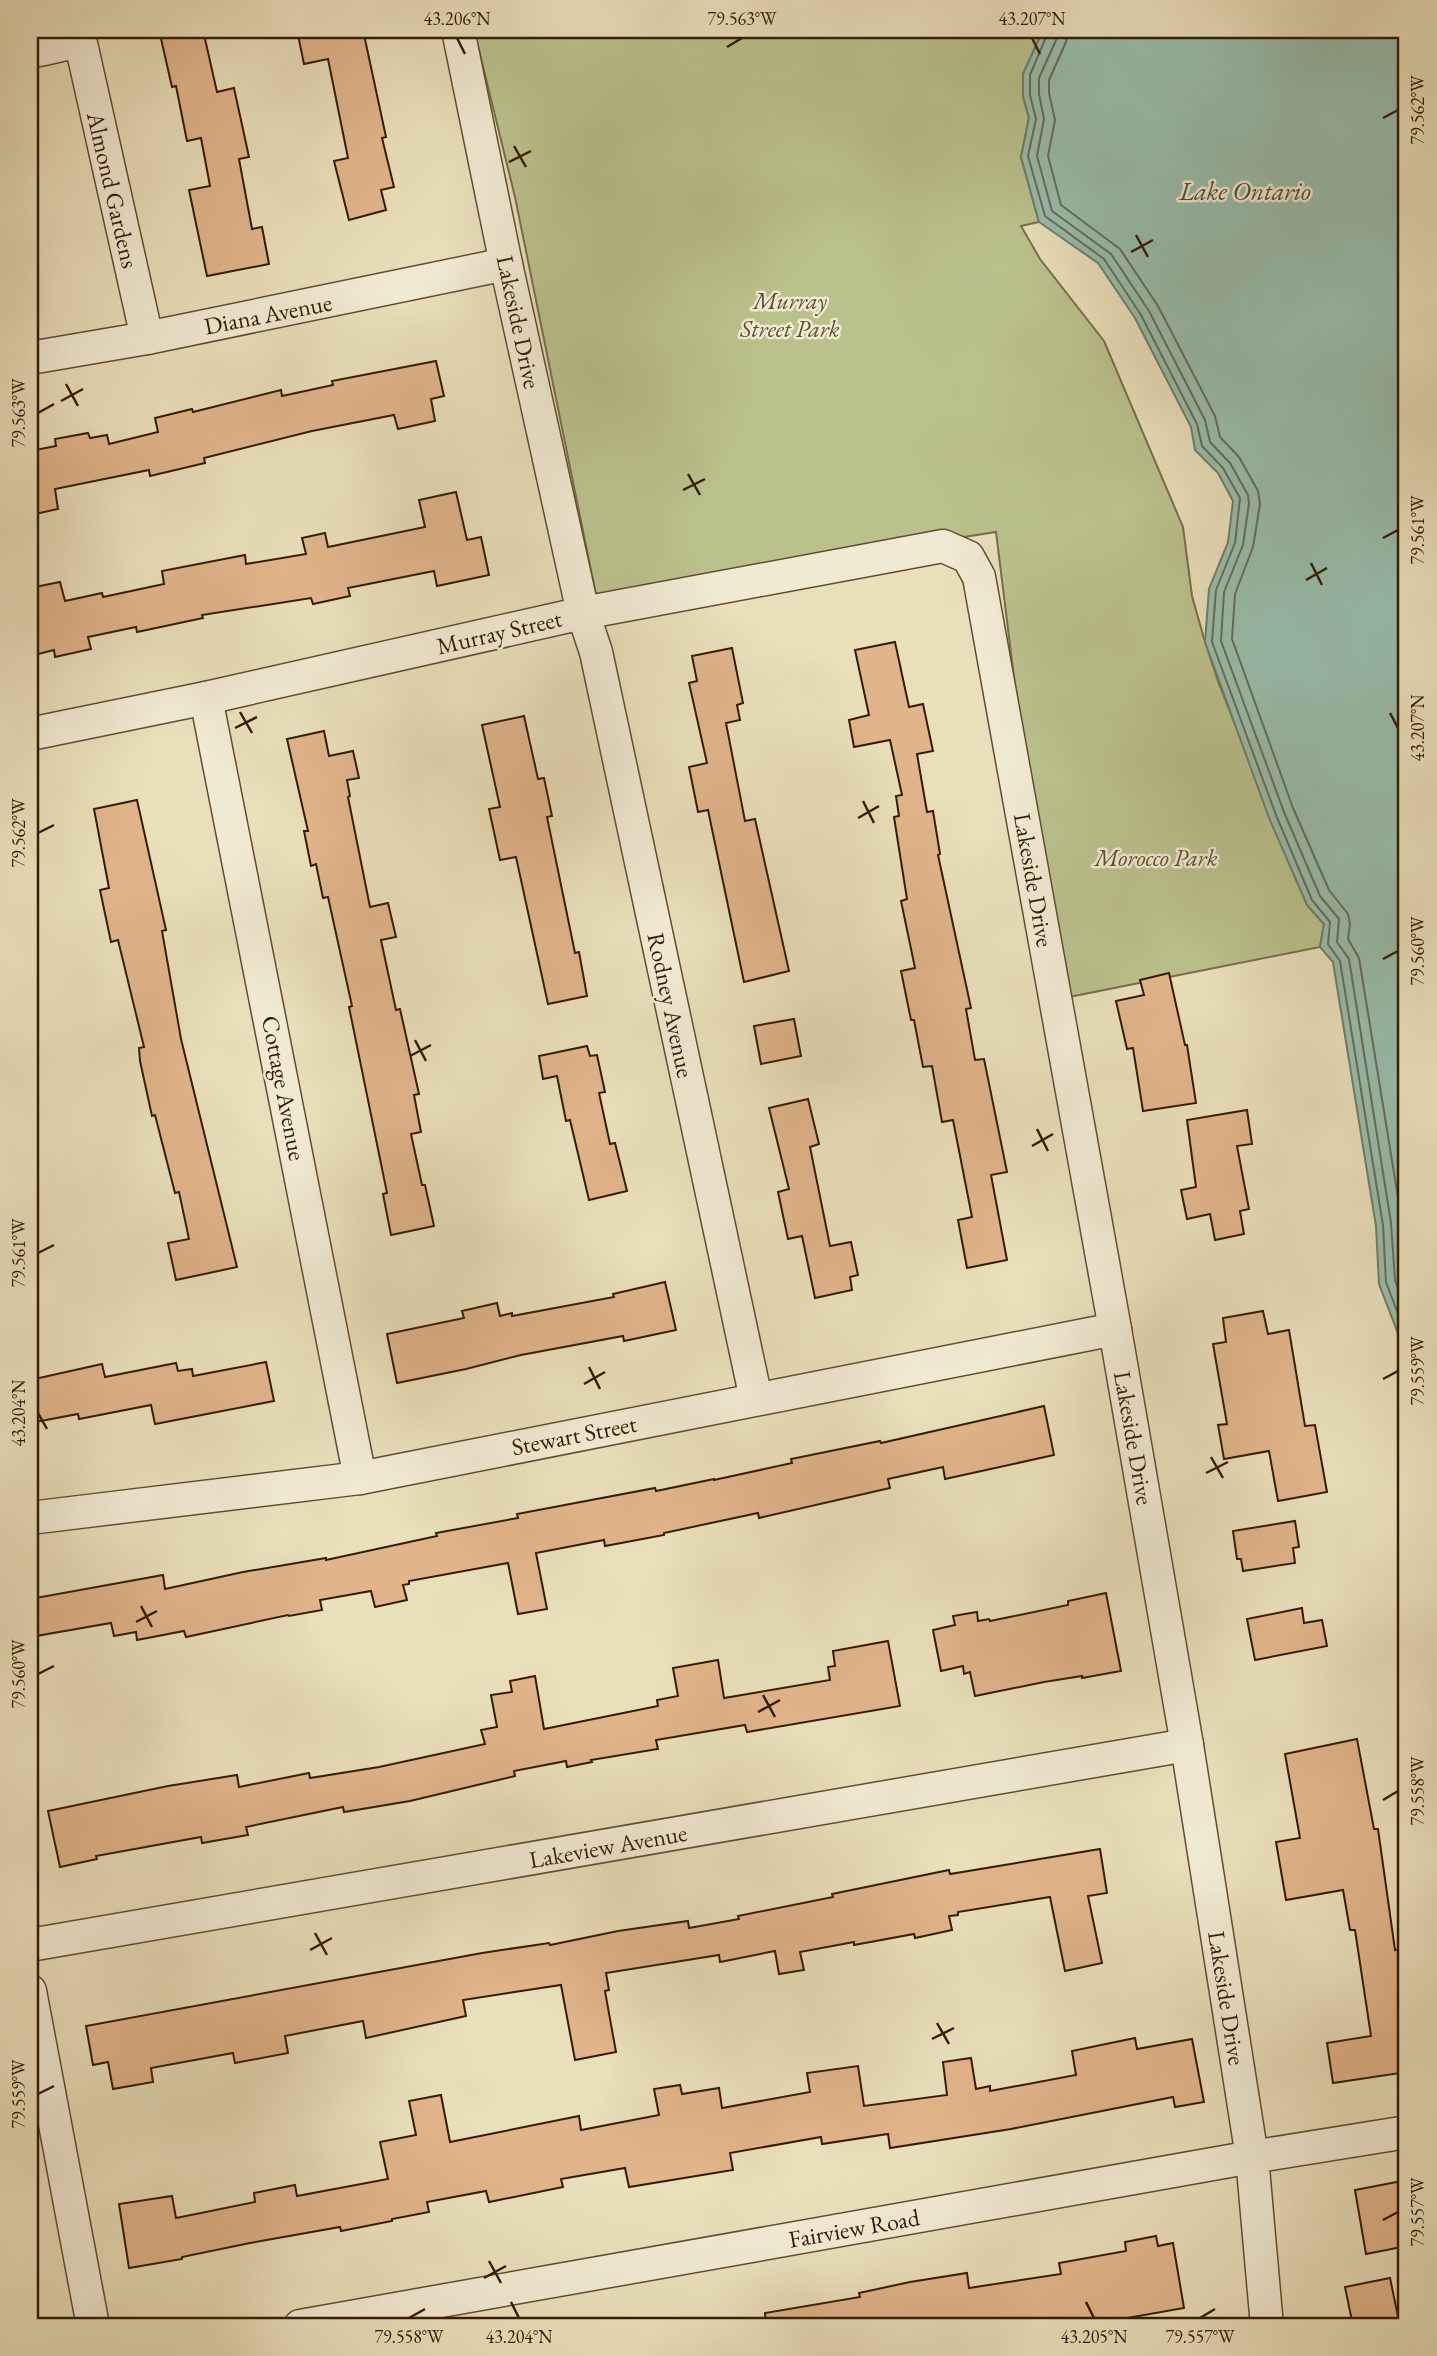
<svg xmlns="http://www.w3.org/2000/svg" width="1437" height="2356" font-family="'EB Garamond',serif">
  <rect width="100%" height="100%" fill="#e9dfbb"/>
  <filter id="stains"><feTurbulence type="fractalNoise" baseFrequency=".00286" numOctaves="4"/><feColorMatrix values="0 0 0 0 .2 0 0 0 0 .09 0 0 0 0 .02 0 0 0 .5 -.17"/></filter>
  <radialGradient id="worn" r=".72"><stop offset=".6" stop-color="#630" stop-opacity="0"/><stop offset="1" stop-color="#630" stop-opacity=".3"/></radialGradient>
  <!-- green -->
  <path fill="#bac18d" stroke="#786e49" stroke-width="2" d="M 474,30 L 1043,30 L 1023,74 L 1023,96 L 1029,118 L 1021,157 L 1039,222 L 1021,226 L 1040,259 L 1104,341 L 1183,527 L 1192,596 L 1205,642 L 1219,684 L 1307,905 L 1324,924 L 1320,947 L 1054,1000 L 996,532 L 596,595 L 515,197 Z"/>
  <!-- water -->
  <path fill="#98bdac" stroke="#707d69" stroke-width="2" d="M 1043,30 L 1407,30 L 1407,1357 L 1379,1284 L 1376,1226 L 1333,962 L 1320,947 L 1324,924 L 1307,905 L 1269,818 L 1205,642 L 1209,589 L 1228,542 L 1233,501 L 1218,473 L 1195,450 L 1191,427 L 1135,318 L 1098,263 L 1039,222 L 1021,157 L 1029,118 L 1023,96 L 1023,74 Z"/>
  <g fill="none" stroke-linecap="round" stroke-linejoin="round">
    <!-- shore -->
    <g stroke="#666c58" stroke-width="2">
      <path d="M 1049,30 L 1030,75 L 1030,95 L 1036,119 L 1028,156 L 1045,216 L 1104,259 L 1141,315 L 1197,424 L 1202,446 L 1223,468 L 1240,498 L 1235,543 L 1216,590 L 1212,642 L 1276,815 L 1312,900 L 1330,922 L 1328,944 L 1340,961 L 1383,1225 L 1386,1282 L 1407,1338"/>
      <path d="M 1058,30 L 1057,38 L 1039,78 L 1039,94 L 1044,119 L 1037,156 L 1052,211 L 1111,254 L 1149,311 L 1205,420 L 1210,442 L 1230,463 L 1248,495 L 1249,503 L 1243,545 L 1224,592 L 1221,641 L 1284,812 L 1320,896 L 1339,919 L 1337,942 L 1349,959 L 1391,1223 L 1395,1280 L 1407,1313"/>
      <path d="M 1068,30 L 1066,42 L 1049,80 L 1049,93 L 1055,120 L 1048,156 L 1061,205 L 1120,249 L 1158,306 L 1215,416 L 1220,437 L 1239,457 L 1258,491 L 1260,504 L 1253,547 L 1235,594 L 1232,639 L 1293,808 L 1329,890 L 1348,914 L 1350,924 L 1348,939 L 1359,958 L 1402,1222 L 1407,1284"/>
    </g>
  </g>
  <!-- building -->
  <g fill="#e1b48a" stroke="#351c05" stroke-width="2">
    <path d="M 159,30 L 203,30 L 217,92 L 234,88 L 249,157 L 239,159 L 252,229 L 262,227 L 269,264 L 207,276 L 189,190 L 210,186 L 201,138 L 187,141 L 176,86 L 172,87 Z"/>
    <path d="M 297,30 L 363,30 L 386,137 L 382,138 L 394,187 L 381,190 L 386,210 L 349,220 L 334,161 L 348,158 L 328,59 L 304,64 Z"/>
    <path d="M 436,361 L 444,396 L 431,399 L 435,421 L 398,429 L 394,415 L 312,431 L 204,458 L 205,463 L 150,476 L 149,470 L 55,489 L 58,509 L 35,514 L 30,487 L 30,451 L 56,446 L 55,439 L 88,433 L 90,438 L 107,435 L 109,444 L 158,432 L 155,418 L 192,409 L 193,412 L 281,390 L 282,396 L 333,385 L 332,381 Z"/>
    <path d="M 456,492 L 467,540 L 481,537 L 489,575 L 437,586 L 434,571 L 348,588 L 350,596 L 313,604 L 311,598 L 202,615 L 203,618 L 137,632 L 136,627 L 88,637 L 91,649 L 55,657 L 54,650 L 30,656 L 30,588 L 60,582 L 65,601 L 102,593 L 103,597 L 164,584 L 162,571 L 245,555 L 246,564 L 306,554 L 302,538 L 325,533 L 328,547 L 425,527 L 419,500 Z"/>
    <path d="M 895,642 L 909,707 L 923,704 L 933,751 L 917,754 L 927,812 L 933,811 L 940,854 L 938,855 L 971,1008 L 966,1009 L 975,1060 L 984,1059 L 1007,1172 L 991,1175 L 1007,1260 L 967,1268 L 958,1220 L 972,1217 L 953,1120 L 942,1122 L 932,1066 L 923,1067 L 914,1020 L 911,1020 L 901,971 L 915,968 L 901,901 L 907,899 L 894,817 L 899,816 L 896,796 L 902,795 L 890,740 L 854,747 L 849,720 L 869,715 L 855,650 Z"/>
    <path d="M 732,648 L 743,703 L 737,705 L 740,720 L 726,723 L 745,821 L 755,819 L 789,971 L 744,982 L 708,810 L 698,812 L 689,767 L 707,763 L 689,683 L 697,681 L 692,656 Z"/>
    <path d="M 524,716 L 538,779 L 544,778 L 552,816 L 547,817 L 575,953 L 579,952 L 587,996 L 548,1004 L 516,857 L 500,860 L 489,809 L 500,807 L 482,725 Z"/>
    <path d="M 324,731 L 329,756 L 353,751 L 359,778 L 347,780 L 350,796 L 348,797 L 370,907 L 388,903 L 396,937 L 381,940 L 396,1010 L 400,1009 L 419,1094 L 414,1095 L 421,1132 L 411,1134 L 422,1185 L 425,1185 L 434,1226 L 391,1235 L 383,1194 L 387,1193 L 349,1007 L 352,1006 L 328,897 L 323,898 L 316,864 L 311,866 L 304,831 L 308,831 L 287,739 Z"/>
    <path d="M 137,800 L 166,930 L 162,931 L 181,1039 L 237,1267 L 176,1280 L 168,1243 L 189,1239 L 179,1192 L 175,1193 L 155,1115 L 152,1116 L 140,1061 L 139,1048 L 144,1047 L 118,940 L 111,942 L 100,890 L 109,888 L 94,809 Z"/>
    <path d="M 1169,973 L 1185,1045 L 1187,1045 L 1196,1103 L 1143,1111 L 1133,1048 L 1127,1049 L 1116,1001 L 1144,995 L 1140,980 Z"/>
    <path d="M 794,1019 L 801,1056 L 761,1064 L 754,1026 Z"/>
    <path d="M 587,1046 L 590,1056 L 597,1055 L 605,1092 L 599,1093 L 610,1144 L 615,1143 L 627,1191 L 589,1200 L 570,1120 L 566,1121 L 557,1076 L 543,1079 L 539,1056 Z"/>
    <path d="M 808,1099 L 819,1144 L 810,1147 L 830,1246 L 851,1242 L 858,1275 L 850,1277 L 852,1290 L 815,1298 L 802,1236 L 788,1239 L 778,1192 L 789,1189 L 769,1108 Z"/>
    <path d="M 1247,1110 L 1252,1144 L 1237,1146 L 1249,1209 L 1240,1211 L 1244,1234 L 1215,1240 L 1210,1214 L 1187,1219 L 1181,1190 L 1196,1187 L 1187,1120 Z"/>
    <path d="M 665,1282 L 676,1330 L 624,1341 L 623,1336 L 521,1355 L 466,1369 L 397,1383 L 387,1334 L 464,1318 L 462,1311 L 497,1303 L 500,1316 L 512,1313 L 512,1316 L 614,1297 L 613,1294 Z"/>
    <path d="M 1263,1311 L 1268,1334 L 1289,1330 L 1305,1426 L 1315,1425 L 1327,1492 L 1278,1501 L 1269,1451 L 1224,1459 L 1218,1425 L 1227,1424 L 1213,1344 L 1226,1342 L 1223,1318 Z"/>
    <path d="M 266,1362 L 274,1401 L 155,1424 L 151,1405 L 79,1419 L 78,1414 L 30,1423 L 30,1380 L 102,1364 L 105,1377 L 176,1363 L 178,1371 L 192,1369 L 193,1376 Z"/>
    <path d="M 1044,1406 L 1054,1455 L 945,1479 L 943,1467 L 888,1479 L 890,1488 L 759,1518 L 758,1513 L 664,1533 L 664,1535 L 605,1546 L 604,1540 L 536,1553 L 547,1609 L 518,1614 L 508,1563 L 409,1581 L 409,1584 L 403,1585 L 407,1600 L 375,1607 L 371,1591 L 320,1600 L 322,1610 L 289,1616 L 288,1615 L 186,1637 L 184,1631 L 137,1640 L 136,1632 L 114,1636 L 111,1623 L 36,1636 L 30,1599 L 163,1575 L 165,1589 L 243,1572 L 326,1558 L 326,1560 L 437,1536 L 436,1533 L 518,1518 L 517,1514 L 655,1488 L 656,1491 L 714,1479 L 714,1480 L 792,1463 L 791,1459 L 880,1441 L 881,1443 Z"/>
    <path d="M 1295,1521 L 1299,1547 L 1293,1548 L 1295,1563 L 1243,1571 L 1241,1559 L 1237,1559 L 1233,1531 Z"/>
    <path d="M 1106,1593 L 1121,1671 L 1082,1678 L 1082,1676 L 1044,1682 L 975,1696 L 970,1672 L 964,1674 L 963,1666 L 941,1671 L 933,1630 L 955,1625 L 953,1616 L 977,1612 L 978,1621 L 989,1619 L 990,1621 L 1068,1605 L 1068,1601 Z"/>
    <path d="M 1302,1608 L 1304,1623 L 1322,1620 L 1327,1646 L 1255,1660 L 1247,1619 Z"/>
    <path d="M 888,1641 L 900,1706 L 747,1732 L 745,1725 L 656,1740 L 658,1749 L 591,1760 L 592,1762 L 567,1767 L 566,1761 L 514,1771 L 515,1776 L 410,1801 L 344,1812 L 343,1807 L 246,1827 L 248,1835 L 202,1843 L 201,1837 L 96,1856 L 97,1859 L 60,1867 L 48,1811 L 168,1786 L 237,1775 L 239,1787 L 309,1773 L 310,1778 L 379,1767 L 485,1744 L 481,1730 L 497,1727 L 491,1695 L 512,1692 L 510,1681 L 535,1676 L 544,1729 L 658,1706 L 657,1700 L 678,1696 L 673,1668 L 718,1660 L 724,1698 L 830,1680 L 828,1667 L 835,1666 L 833,1651 Z"/>
    <path d="M 1357,1739 L 1374,1829 L 1378,1829 L 1395,1950 L 1407,1948 L 1407,2072 L 1333,2083 L 1327,2043 L 1371,2036 L 1355,1930 L 1350,1930 L 1343,1890 L 1286,1900 L 1276,1842 L 1300,1838 L 1285,1754 Z"/>
    <path d="M 1100,1849 L 1107,1893 L 1088,1896 L 1102,1963 L 1065,1971 L 1050,1897 L 958,1912 L 958,1915 L 949,1916 L 952,1930 L 915,1938 L 914,1934 L 854,1945 L 854,1942 L 800,1952 L 804,1970 L 779,1974 L 775,1951 L 720,1962 L 719,1955 L 606,1973 L 609,1990 L 605,1991 L 616,2052 L 575,2060 L 561,1985 L 463,2000 L 466,2016 L 366,2038 L 363,2021 L 285,2036 L 288,2053 L 235,2063 L 233,2053 L 151,2068 L 153,2082 L 113,2089 L 108,2062 L 93,2065 L 86,2026 L 482,1953 L 549,1943 L 550,1945 L 618,1931 L 688,1921 L 689,1928 L 739,1919 L 738,1916 L 833,1897 L 832,1894 L 949,1870 L 950,1874 Z"/>
    <path d="M 1135,2038 L 1137,2049 L 1192,2039 L 1204,2102 L 1175,2107 L 1173,2097 L 1011,2129 L 890,2148 L 888,2134 L 822,2144 L 821,2137 L 730,2153 L 733,2170 L 629,2187 L 625,2168 L 561,2179 L 563,2187 L 489,2202 L 486,2191 L 427,2202 L 429,2212 L 392,2219 L 392,2221 L 341,2231 L 340,2227 L 250,2243 L 182,2257 L 182,2259 L 129,2268 L 119,2204 L 172,2196 L 176,2218 L 255,2202 L 254,2193 L 295,2185 L 297,2196 L 388,2179 L 380,2142 L 416,2135 L 409,2101 L 441,2095 L 450,2142 L 579,2116 L 581,2130 L 659,2115 L 654,2089 L 680,2085 L 682,2094 L 719,2088 L 722,2108 L 810,2092 L 807,2073 L 858,2066 L 864,2106 L 947,2095 L 943,2062 L 971,2058 L 976,2089 L 990,2086 L 990,2091 L 1076,2075 L 1072,2051 Z"/>
    <path d="M 1407,2180 L 1407,2246 L 1366,2254 L 1355,2190 Z"/>
    <path d="M 1156,2236 L 1158,2246 L 1173,2243 L 1184,2308 L 1082,2326 L 766,2326 L 765,2313 L 860,2297 L 859,2293 L 910,2282 L 967,2273 L 969,2288 L 1061,2274 L 1059,2263 L 1126,2251 L 1125,2242 Z"/>
    <path d="M 1390,2278 L 1400,2326 L 1353,2326 L 1345,2287 Z"/>
  </g>
  <g fill="none" stroke-linecap="round" stroke-linejoin="round">
    <defs>
      <g id="street">
        <path d="M 78,30 L 147,338"/>
        <path d="M 458,30 L 506,264 L 583,613 L 596,652 L 756,1399"/>
        <path d="M 30,49 L 40,50 L 80,41"/>
        <path d="M 30,358 L 147,338 L 506,264"/>
        <path d="M 206,698 L 360,1478"/>
        <path d="M 30,734 L 206,698 L 583,613 L 943,546 L 968,557 L 979,577 L 1115,1329 L 1187,1745 L 1252,2157 L 1267,2326"/>
        <path d="M 30,1518 L 360,1478 L 1115,1329"/>
        <path d="M 30,1945 L 1187,1745"/>
        <path d="M 30,1991 L 93,2326"/>
        <path d="M 300,2326 L 1252,2157 L 1407,2132"/>
      </g>
    </defs>
    <!-- street casing -->
    <use href="#street" stroke="#624d32" stroke-width="35"/>
    <!-- street -->
    <use href="#street" stroke="#f1ead3" stroke-width="32"/>
  </g>
  <!-- ticks -->
  <path fill="none" stroke="#351c05" stroke-width="2.5" d="M 457,38 L 465,54M 1032,38 L 1040,54M 727,47 L 742,38M 1383,118 L 1398,110M 514,146 L 526,167M 509,162 L 531,151M 1136,235 L 1148,257M 1131,252 L 1153,240M 66,384 L 78,406M 61,401 L 83,389M 38,413 L 54,404M 688,474 L 700,495M 683,490 L 705,479M 1383,538 L 1398,530M 1311,563 L 1322,585M 1306,580 L 1327,568M 240,712 L 252,733M 1390,713 L 1398,728M 235,728 L 257,717M 863,801 L 874,823M 858,818 L 879,806M 38,833 L 54,825M 1383,959 L 1398,951M 415,1040 L 426,1061M 410,1056 L 431,1045M 1037,1129 L 1048,1151M 1032,1146 L 1053,1134M 38,1253 L 54,1245M 589,1367 L 600,1389M 1383,1379 L 1398,1371M 584,1384 L 605,1372M 38,1413 L 47,1429M 1211,1457 L 1223,1478M 1206,1473 L 1228,1462M 141,1606 L 152,1627M 136,1622 L 157,1611M 38,1674 L 54,1666M 763,1695 L 775,1717M 758,1712 L 780,1700M 1383,1800 L 1398,1791M 315,1933 L 327,1955M 310,1950 L 332,1938M 937,2023 L 949,2044M 932,2039 L 954,2028M 38,2094 L 54,2086M 1383,2220 L 1398,2212M 489,2261 L 501,2283M 484,2278 L 506,2266M 511,2302 L 519,2318M 1086,2302 L 1094,2318M 409,2318 L 425,2309M 1200,2318 L 1215,2309"/>
  <g text-anchor="middle" dominant-baseline="central" stroke-width="5" stroke-linejoin="round" paint-order="stroke">
    <!-- street labels -->
    <g font-size="24" fill="#351c05" stroke="#f1ead3">
      <text transform="translate(113 190) rotate(77)">Almond Gardens</text>
      <text transform="translate(268 314) rotate(-11)">Diana Avenue</text>
      <text transform="translate(519 322) rotate(78)">Lakeside Drive</text>
      <text transform="translate(499 632) rotate(-13)">Murray Street</text>
      <text transform="translate(1034 880) rotate(80)">Lakeside Drive</text>
      <text transform="translate(671 1005) rotate(78)">Rodney Avenue</text>
      <text transform="translate(284 1088) rotate(79)">Cottage Avenue</text>
      <text transform="translate(574 1435) rotate(-11)">Stewart Street</text>
      <text transform="translate(1134 1438) rotate(80)">Lakeside Drive</text>
      <text transform="translate(608 1846) rotate(-10)">Lakeview Avenue</text>
      <text transform="translate(1227 1998) rotate(81)">Lakeside Drive</text>
      <text transform="translate(854 2228) rotate(-10)">Fairview Road</text>
    </g>
    <!-- park labels -->
    <g font-size="24" font-style="italic" fill="#5d4e2e" stroke="#f1ead3">
      <text x="790" y="300">Murray<tspan x="790" dy="28">Street Park</tspan></text>
      <text x="1156" y="857">Morocco Park</text>
    </g>
    <!-- water labels -->
    <g font-size="26" font-style="italic" fill="#534c37" stroke="#f1ead3">
      <text x="1245" y="191">Lake Ontario</text>
    </g>
  </g>
  <!-- margin -->
  <rect width="1437" height="2356" fill="none" stroke="#e9dfbb" stroke-width="77"/>
  <rect x="38" y="38" width="1360" height="2280" fill="none" stroke="#351c05" stroke-width="2.5"/>
  <g font-size="18" text-anchor="middle" fill="#351c05">
    <text x="457" y="25">43.206°N</text>
    <text x="742" y="25">79.563°W</text>
    <text x="1032" y="25">43.207°N</text>
    <text transform="translate(1418 110) rotate(-90)" y="6">79.562°W</text>
    <text transform="translate(19 413) rotate(-90)" y="6">79.563°W</text>
    <text transform="translate(1418 530) rotate(-90)" y="6">79.561°W</text>
    <text transform="translate(1418 728) rotate(-90)" y="6">43.207°N</text>
    <text transform="translate(19 833) rotate(-90)" y="6">79.562°W</text>
    <text transform="translate(1418 951) rotate(-90)" y="6">79.560°W</text>
    <text transform="translate(19 1253) rotate(-90)" y="6">79.561°W</text>
    <text transform="translate(1418 1371) rotate(-90)" y="6">79.559°W</text>
    <text transform="translate(19 1413) rotate(-90)" y="6">43.204°N</text>
    <text transform="translate(19 1674) rotate(-90)" y="6">79.560°W</text>
    <text transform="translate(1418 1791) rotate(-90)" y="6">79.558°W</text>
    <text transform="translate(19 2094) rotate(-90)" y="6">79.559°W</text>
    <text transform="translate(1418 2212) rotate(-90)" y="6">79.557°W</text>
    <text x="409" y="2343">79.558°W</text>
    <text x="519" y="2343">43.204°N</text>
    <text x="1094" y="2343">43.205°N</text>
    <text x="1200" y="2343">79.557°W</text>
  </g>
  <rect width="100%" height="100%" filter="url(#stains)"/>
  <rect width="100%" height="100%" fill="url(#worn)"/>
</svg>
